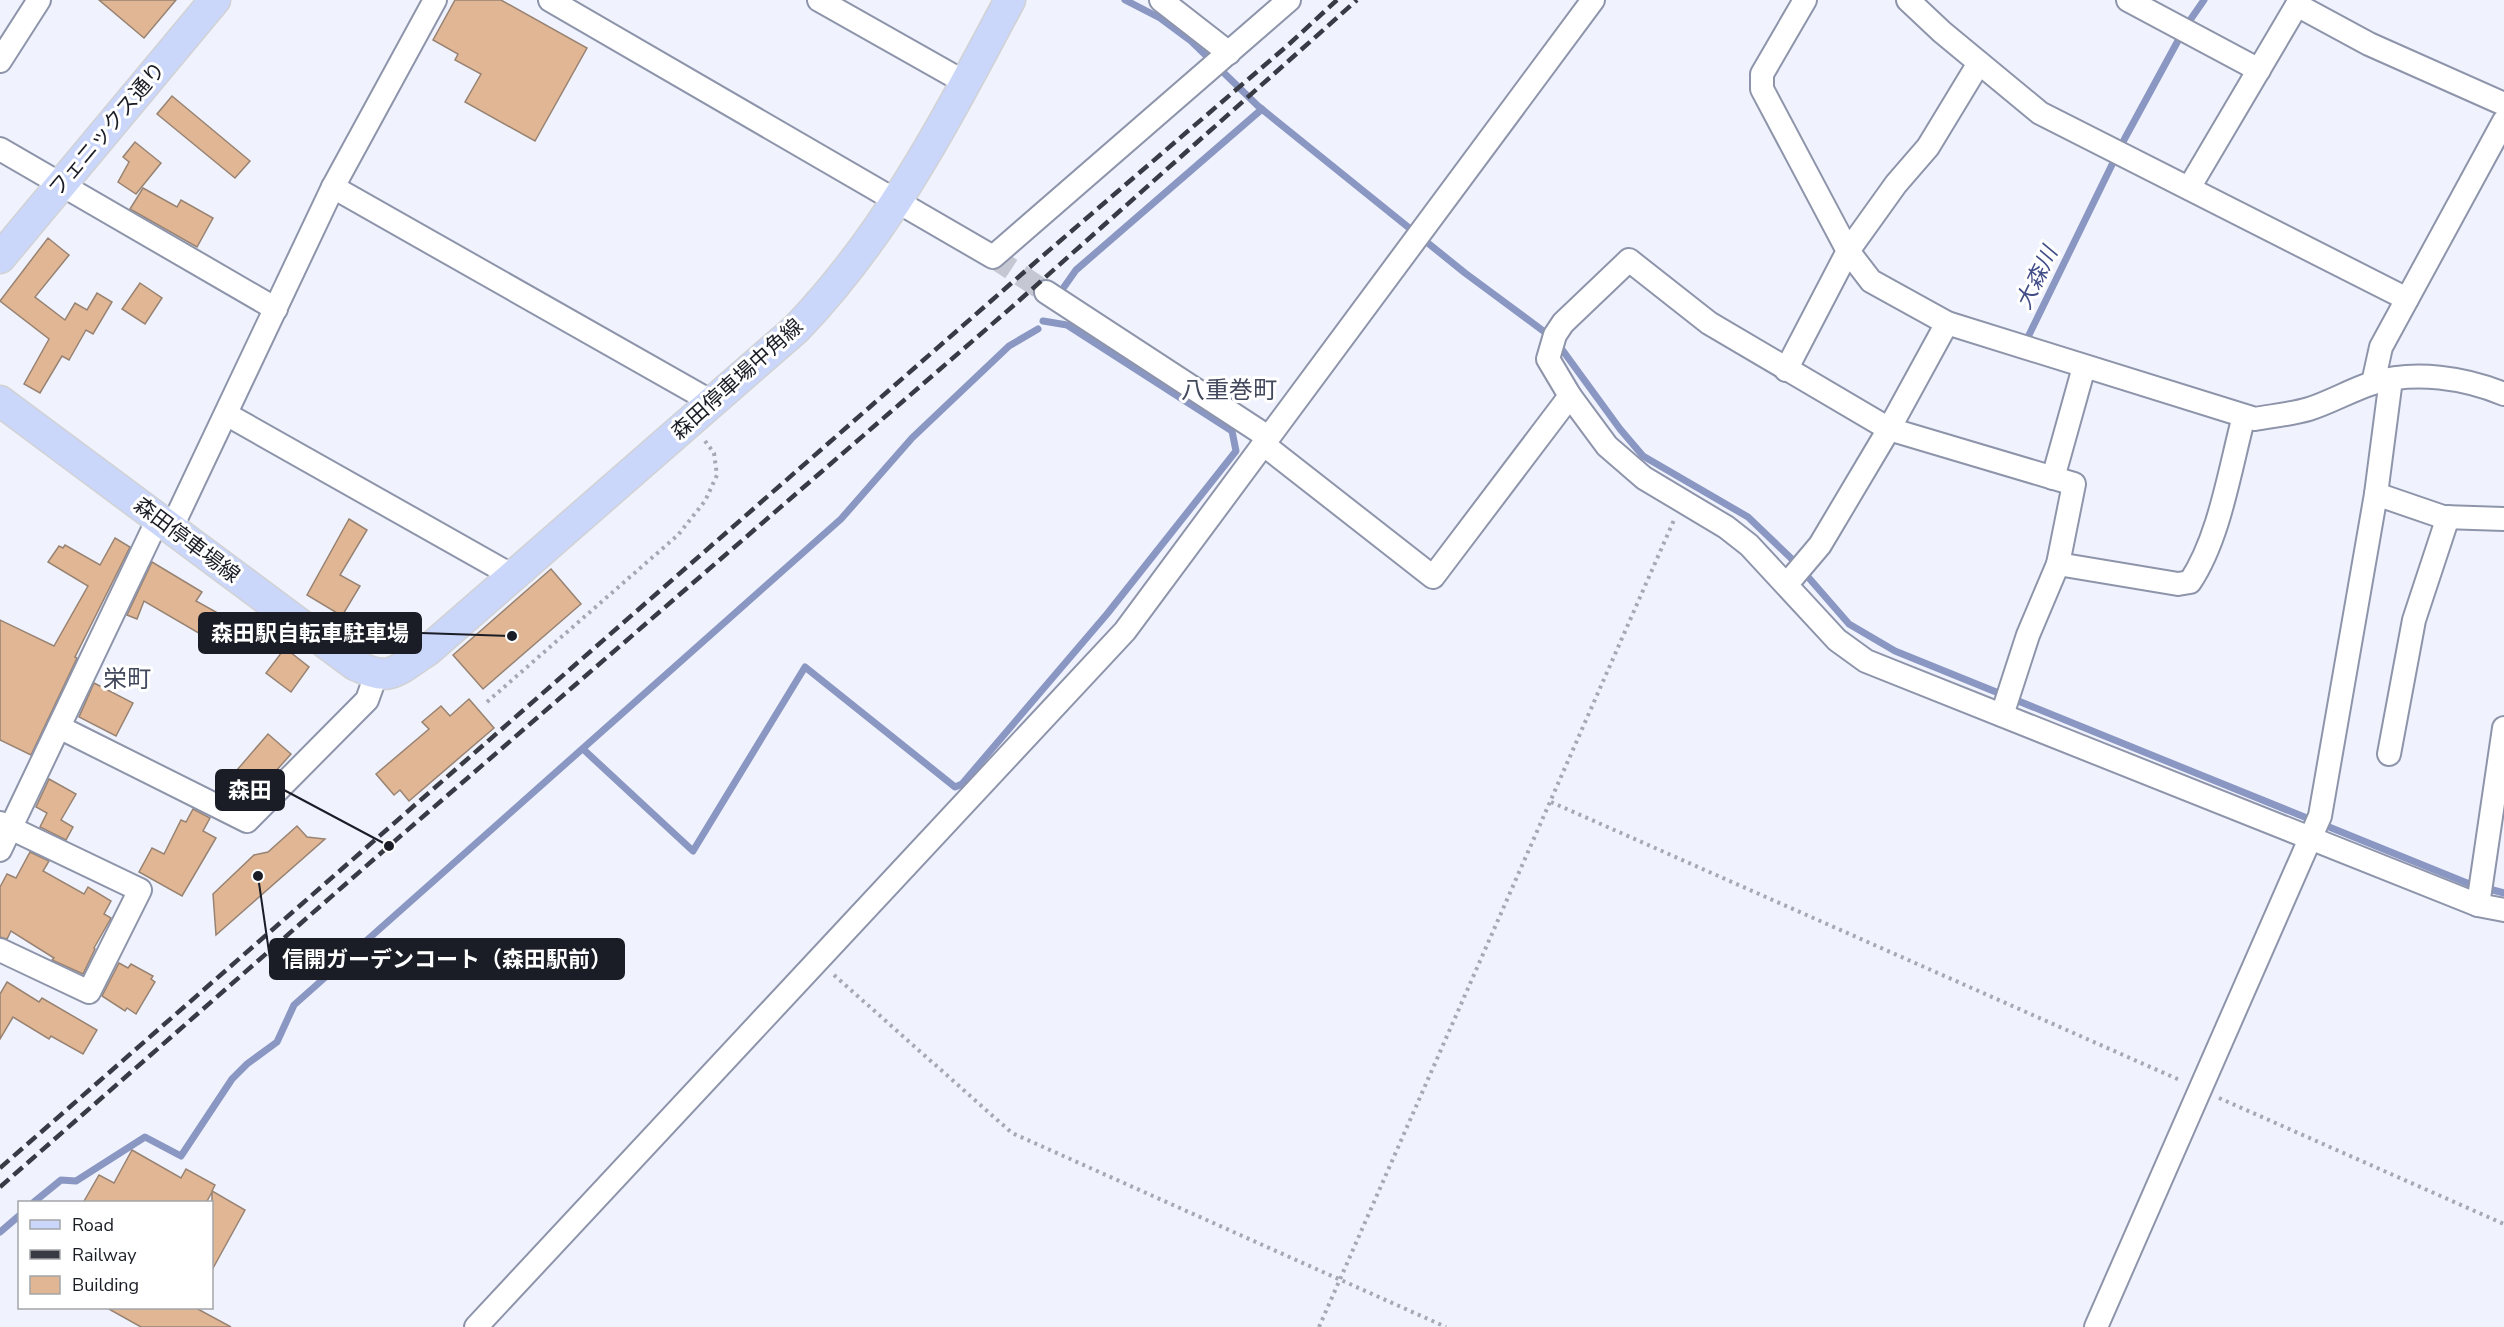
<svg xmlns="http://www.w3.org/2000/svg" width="2504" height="1327" font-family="'Nunito Sans','Noto Sans JP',sans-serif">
  <rect width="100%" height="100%" fill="#f0f3fd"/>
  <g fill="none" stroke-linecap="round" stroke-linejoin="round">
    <!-- stream -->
    <g stroke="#8b97c3" stroke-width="7">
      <path d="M 1125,0 L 1160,18 L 1191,41 L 1258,106 L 1465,273 L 1550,336"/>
      <path d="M 1064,287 L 1076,270 L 1262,109"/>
      <path d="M 2031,341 L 2027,339 L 2125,138 L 2186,26 L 2204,0"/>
      <path d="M 1558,344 L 1620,429 L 1643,456 L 1748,517 L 1795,562 L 1849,624 L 1895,651 L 2467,883 L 2504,893"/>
      <path d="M 583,749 L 693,851 L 805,667 L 955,787 L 962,784 L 1107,614 L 1236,451 L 1232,431 L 1067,325 L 1043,321"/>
      <path d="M 34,1202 L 61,1180 L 76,1181 L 145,1137 L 181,1156 L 232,1079 L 247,1064 L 277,1042 L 294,1005 L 841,519 L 912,438 L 1009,346 L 1038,329"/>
      <path d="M 0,1232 L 20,1215"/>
    </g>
  </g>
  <!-- building -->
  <g fill="#e0b694" stroke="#988373" stroke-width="1.5">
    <path d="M 99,0 L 176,0 L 144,38 Z"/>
    <path d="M 455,0 L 501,0 L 587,48 L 535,141 L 465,102 L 481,74 L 455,60 L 458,54 L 433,40 Z"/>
    <path d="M 172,96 L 250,161 L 235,178 L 157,114 Z"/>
    <path d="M 135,142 L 161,163 L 136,194 L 118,182 L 129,162 L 123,157 Z"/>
    <path d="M 143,188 L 177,207 L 181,200 L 213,218 L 197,247 L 130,209 Z"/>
    <path d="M 48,238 L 69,255 L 35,297 L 65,320 L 75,303 L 87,310 L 97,293 L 112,302 L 93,334 L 86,330 L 69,360 L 62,356 L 40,393 L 24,384 L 49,339 L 0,301 Z"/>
    <path d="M 140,283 L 162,298 L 145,324 L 122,309 Z"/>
    <path d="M 349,519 L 367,530 L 340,575 L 360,586 L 342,616 L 307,595 Z"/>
    <path d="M 115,538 L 130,547 L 75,657 L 77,658 L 31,755 L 0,740 L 0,620 L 54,646 L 88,586 L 48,562 L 59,546 L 63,548 L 65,545 L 100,565 Z"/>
    <path d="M 152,562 L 202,592 L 196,601 L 216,612 L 202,635 L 144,601 L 137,619 L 127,615 Z"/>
    <path d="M 551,569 L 581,604 L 483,689 L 453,655 Z"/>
    <path d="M 285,648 L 309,667 L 291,692 L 266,673 Z"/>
    <path d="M 94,683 L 133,703 L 116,736 L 79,717 Z"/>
    <path d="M 469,699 L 494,728 L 409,801 L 400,790 L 394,795 L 376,774 L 429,729 L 422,722 L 441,706 L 450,716 Z"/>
    <path d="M 268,734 L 291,754 L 259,790 L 237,770 Z"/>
    <path d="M 49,779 L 76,794 L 61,820 L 73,827 L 66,840 L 40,827 L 47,813 L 36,807 Z"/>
    <path d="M 193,809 L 210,818 L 203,831 L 216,838 L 182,896 L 139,872 L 152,848 L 164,854 L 181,820 L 186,822 Z"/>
    <path d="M 297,826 L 307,837 L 325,839 L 216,935 L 213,894 L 254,855 L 268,852 Z"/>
    <path d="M 30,852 L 49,861 L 43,871 L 84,894 L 88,887 L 111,901 L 104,914 L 111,918 L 94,948 L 95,949 L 83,974 L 52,960 L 54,958 L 11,931 L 7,939 L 0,937 L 0,887 L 7,874 L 16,878 Z"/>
    <path d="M 119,963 L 128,968 L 131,964 L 153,976 L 151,979 L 155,982 L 136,1014 L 127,1008 L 125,1011 L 102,996 Z"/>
    <path d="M 7,982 L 39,1002 L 42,998 L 97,1030 L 83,1054 L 51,1036 L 49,1039 L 13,1017 L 0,1039 L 0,994 Z"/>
    <path d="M 132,1150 L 181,1178 L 186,1169 L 215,1185 L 212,1191 L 245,1210 L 212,1270 L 212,1192 L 206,1203 L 83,1203 L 99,1175 L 114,1183 Z"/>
    <path d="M 107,1308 L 196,1308 L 231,1327 L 141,1327 Z"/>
  </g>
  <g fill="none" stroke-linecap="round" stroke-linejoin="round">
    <!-- minor-tunnel -->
    <path stroke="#c5c8d2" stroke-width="22" stroke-dasharray="22 11" stroke-linecap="butt" d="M 993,257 L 1046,292"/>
    <defs>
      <g id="minor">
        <path d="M 550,0 L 993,257 L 1289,0"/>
        <path d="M 819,0 L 966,83"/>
        <path d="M 1161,0 L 1229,53"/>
        <path d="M 1805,0 L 1762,74 L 1762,89 L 1848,251 L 1871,281 L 1947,323 L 2255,419 C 2272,416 2292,414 2309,409 C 2331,402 2351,390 2373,383 C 2415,370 2465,378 2504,394"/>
        <path d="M 1908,0 L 1942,32 L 2040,113 L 2407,299"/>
        <path d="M 2128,0 L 2259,70"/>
        <path d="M 2297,5 L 2369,44 L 2504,104"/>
        <path d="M 0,61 L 39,0"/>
        <path d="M 0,149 L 276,309"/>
        <path d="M 333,187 L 712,402"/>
        <path d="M 2189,188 L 2300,0"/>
        <path d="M 1046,292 L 1268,437"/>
        <path d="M 1786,370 L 1848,251 L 1896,184 L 1928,147 L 1979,63"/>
        <path d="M 2373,383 L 2381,347 L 2504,121"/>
        <path d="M 1570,396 L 1548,359 L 1555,335 L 1563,323 L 1629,260 L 1709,323 L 1889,429 L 2074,484 L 2058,564 L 2028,635 L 2002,715"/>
        <path d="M 226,414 L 513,576"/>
        <path d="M 1263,444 L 1433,577 L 1570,396 L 1607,446 L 1644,478 L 1726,527 L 1749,545 L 1837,640 L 1866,661 L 2478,905 L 2504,910"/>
        <path d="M 2053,478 L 2084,367"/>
        <path d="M 2376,494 L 2443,517 L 2504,519"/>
        <path d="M 171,529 L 333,187 L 435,0"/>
        <path d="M 2058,564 L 2178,584 L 2190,582 C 2220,537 2230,468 2244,416"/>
        <path d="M 1787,584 L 1820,545 L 1889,429 L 1947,323"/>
        <path d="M 59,727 L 247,821 L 367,700 L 376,675"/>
        <path d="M 2389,754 L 2414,620 L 2448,517"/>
        <path d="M 0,823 L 140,890 L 89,992 L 0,950"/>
        <path d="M 0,850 L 158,519"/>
        <path d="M 2478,905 L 2504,728"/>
        <path d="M 476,1327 L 1125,631 L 1593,0"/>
        <path d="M 2096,1327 L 2320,816 L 2376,494 L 2391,379"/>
      </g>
      <g id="major">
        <path d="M 0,258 L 215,0"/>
        <path d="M 0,401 L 355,665 C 392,683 395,671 427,651 L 796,329 C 888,234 948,116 1010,0"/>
      </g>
    </defs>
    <!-- minor casing -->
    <use href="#minor" stroke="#8e95ab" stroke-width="26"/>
    <!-- major casing -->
    <use href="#major" stroke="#d1d2d3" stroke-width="33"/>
    <!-- path -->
    <g stroke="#a6a9b2" stroke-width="4" stroke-dasharray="3 4.5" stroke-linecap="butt">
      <path d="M 487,702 L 678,535 L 705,501 L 717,475 L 714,453 L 705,441"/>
      <path d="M 1551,802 L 2182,1081"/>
      <path d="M 834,975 L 1012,1133 L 1446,1327"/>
      <path d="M 2219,1098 L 2504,1224"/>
      <path d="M 1319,1327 L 1674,520"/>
    </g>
    <!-- minor -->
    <use href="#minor" stroke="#fff" stroke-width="22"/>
    <!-- major -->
    <use href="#major" stroke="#cbd6fb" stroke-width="30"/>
    <!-- rail -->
    <g stroke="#383b43" stroke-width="4.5" stroke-dasharray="12 6" stroke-linecap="butt">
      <path d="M 0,1168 L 1039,259 L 1287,46 L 1337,0"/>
      <path d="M 0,1187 L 389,846 L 1013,306 L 1357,0"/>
    </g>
  </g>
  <g text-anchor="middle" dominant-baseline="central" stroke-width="6" stroke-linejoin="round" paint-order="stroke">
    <!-- street labels -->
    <g font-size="21" fill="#1a1d25" stroke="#fff">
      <text transform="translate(107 129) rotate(-50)">フェニックス通り</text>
      <text transform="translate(737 379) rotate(-42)">森田停車場中角線</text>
      <text transform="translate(187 540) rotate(37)">森田停車場線</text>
    </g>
    <!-- water labels -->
    <g font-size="22" font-style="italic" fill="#404d87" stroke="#fff">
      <text transform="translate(2037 278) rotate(-64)">大森川</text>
    </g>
    <!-- quarter labels -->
    <g font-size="24" fill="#43495d" stroke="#fff">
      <text x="1229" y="390">八重巻町</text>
      <text x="127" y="679">栄町</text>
    </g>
  </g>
  <!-- callouts -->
  <path fill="none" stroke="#1a1d25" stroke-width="2" d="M512 636L421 633M389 846L284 790M258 876L270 959"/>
  <g fill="#1a1d25" stroke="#fff" stroke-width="2">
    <circle cx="512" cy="636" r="6"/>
    <circle cx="389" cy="846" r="6"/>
    <circle cx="258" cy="876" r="6"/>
  </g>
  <g fill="#1a1d25" stroke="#1a1d25" stroke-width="2">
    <rect x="199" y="613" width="222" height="40" rx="6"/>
    <rect x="216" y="770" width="68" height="40" rx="6"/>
    <rect x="270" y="939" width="354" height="40" rx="6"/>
  </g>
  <g font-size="22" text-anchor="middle" font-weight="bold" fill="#fff">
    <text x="310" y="641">森田駅自転車駐車場</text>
    <text x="250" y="798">森田</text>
    <text x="447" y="967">信開ガーデンコート（森田駅前）</text>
  </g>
  <!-- legend -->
  <rect x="18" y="1201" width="195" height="108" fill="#ffffff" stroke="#a3a5a8" stroke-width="1.5"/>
  <rect x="30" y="1220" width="30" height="9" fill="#cbd6fb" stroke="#a3a5a8" stroke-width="1.5"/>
  <text x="72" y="1231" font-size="18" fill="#1a1d25">Road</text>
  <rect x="30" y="1250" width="30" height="9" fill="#383b43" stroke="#a3a5a8" stroke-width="1.5"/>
  <text x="72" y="1261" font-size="18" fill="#1a1d25">Railway</text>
  <rect x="30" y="1276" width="30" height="18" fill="#e0b694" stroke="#a3a5a8" stroke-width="1.5"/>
  <text x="72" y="1291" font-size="18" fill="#1a1d25">Building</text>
</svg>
